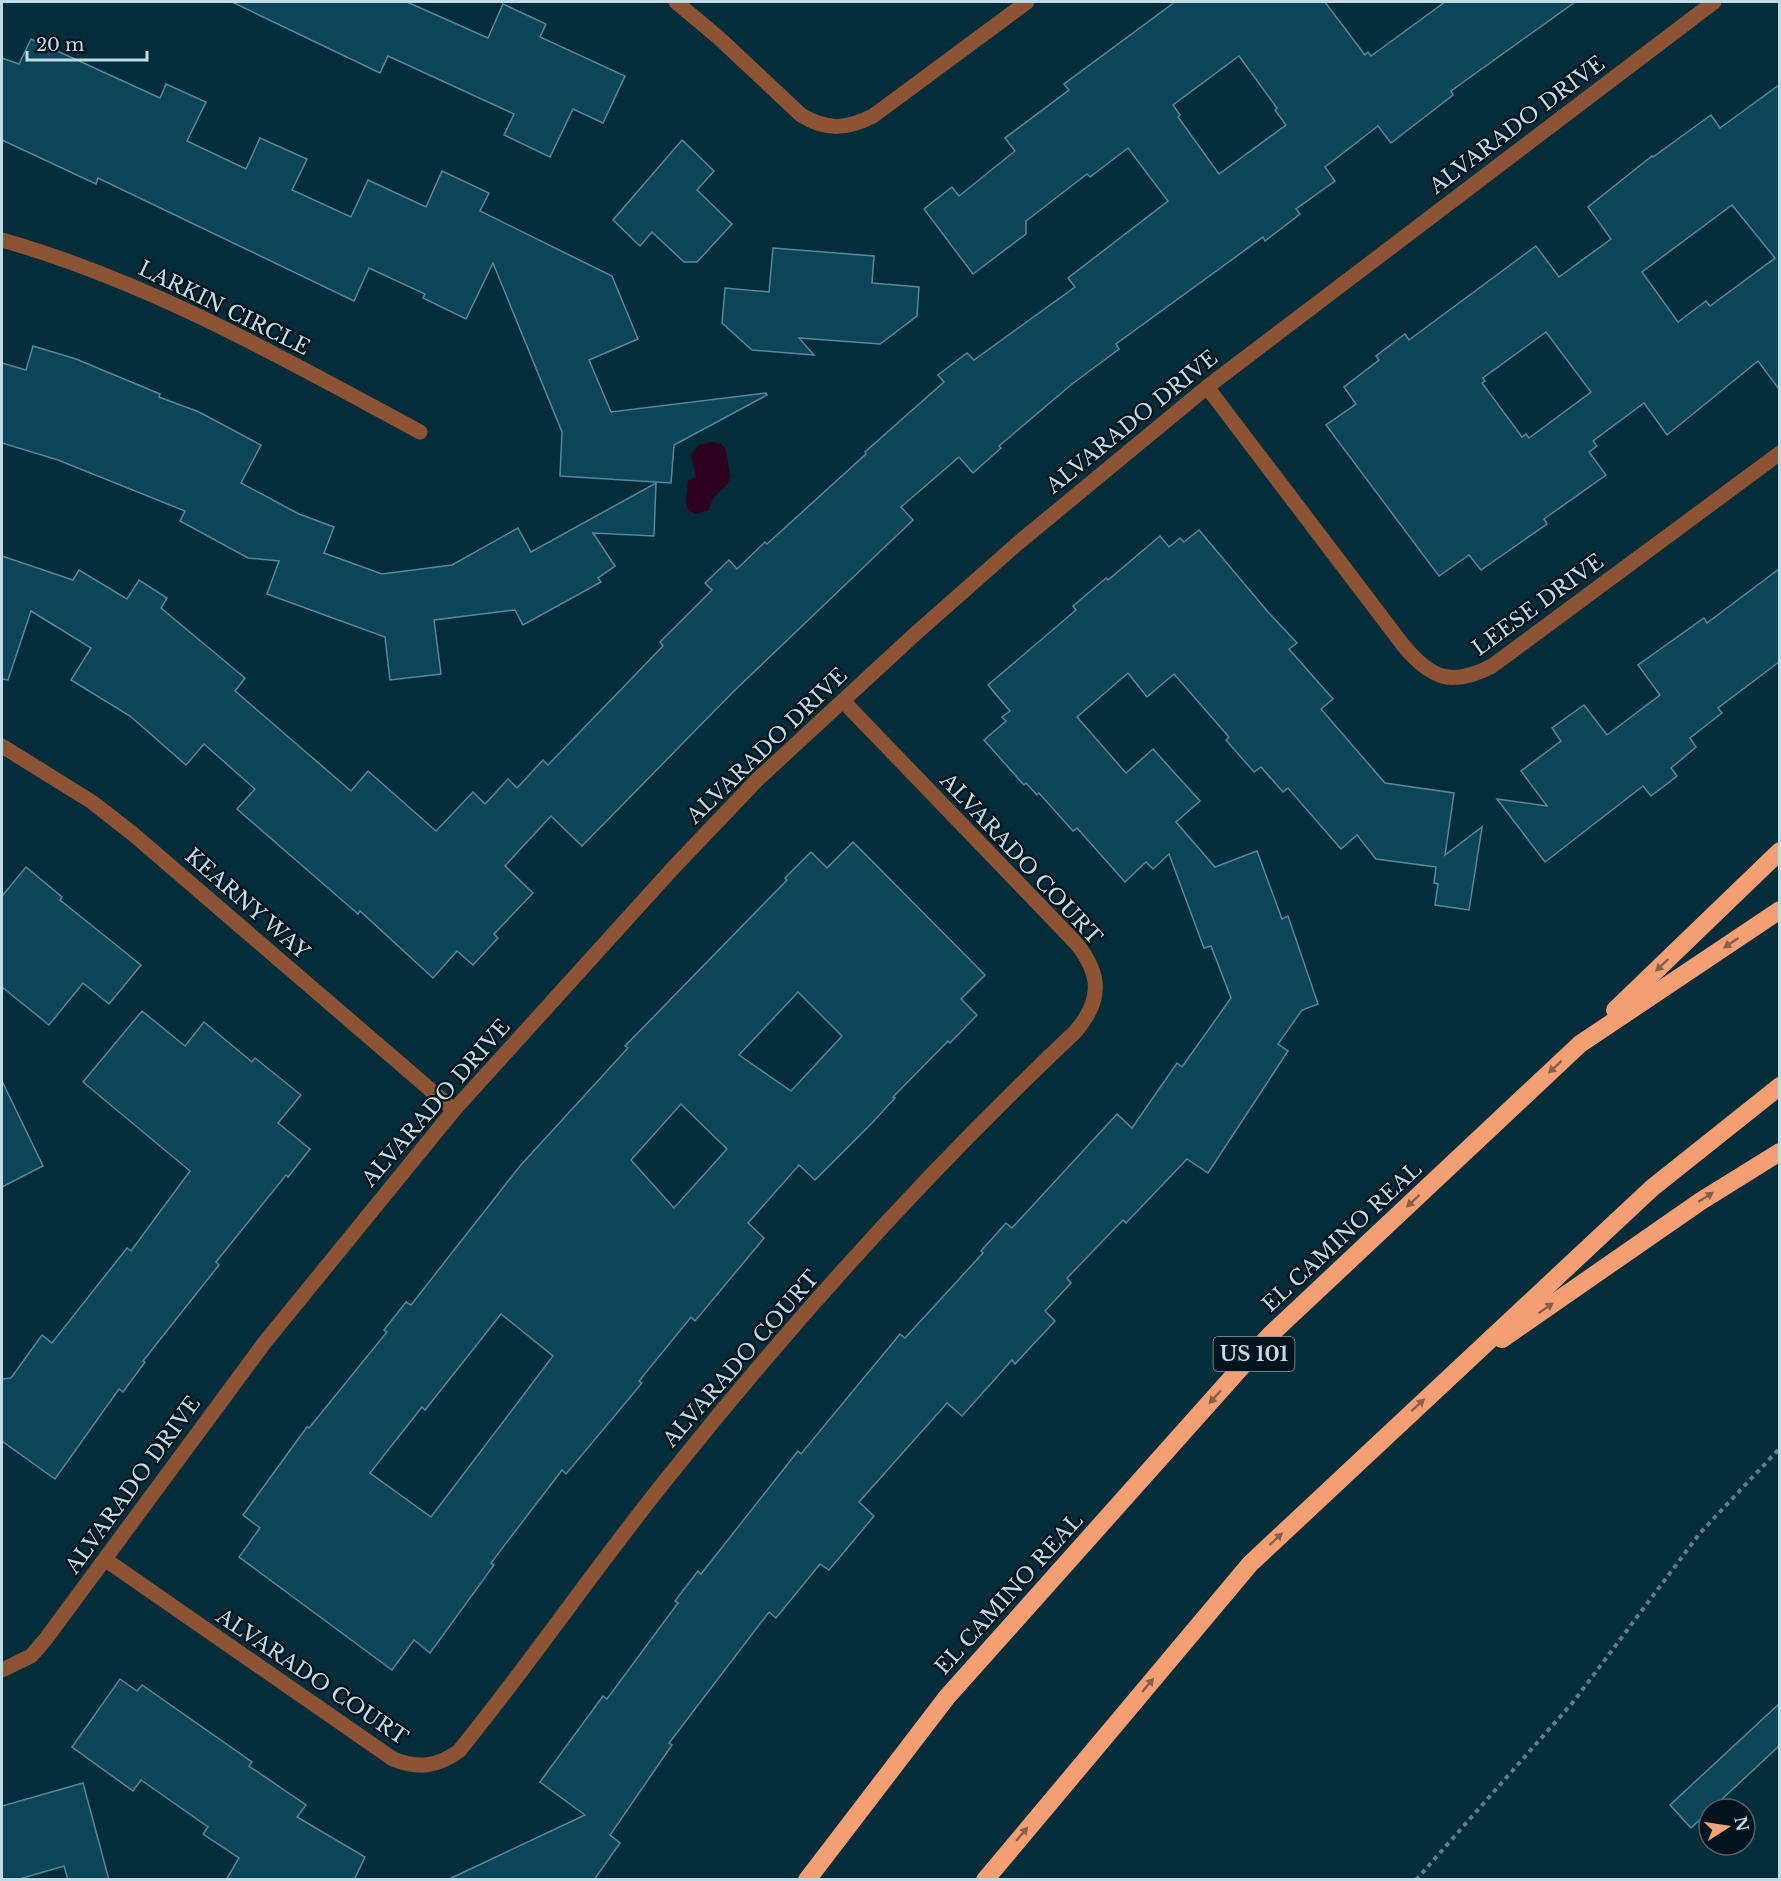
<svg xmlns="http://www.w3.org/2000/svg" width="1781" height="1881" font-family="'Libre Baskerville',serif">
  <rect width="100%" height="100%" fill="#032d3b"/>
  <!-- water -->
  <path fill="#2e011e" d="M 712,442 L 721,444 L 726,450 L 730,477 L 728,483 L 713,498 L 709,510 L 696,514 L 688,510 L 686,502 L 688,481 L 696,477 L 691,455 L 698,445 Z"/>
  <!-- building -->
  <g fill="#0d4558" stroke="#55889d" stroke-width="1.5" fill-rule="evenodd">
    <path d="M 232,2 L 407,2 L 488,38 L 503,4 L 546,24 L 540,37 L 625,76 L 603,123 L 573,109 L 550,157 L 504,135 L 514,114 L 388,56 L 380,73 Z"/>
    <path d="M 1175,2 L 1325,2 L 1365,55 L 1368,52 L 1371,56 L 1445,2 L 1575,2 L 1451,91 L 1453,95 L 1391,143 L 1378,126 L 1325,167 L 1335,181 L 1296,209 L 1300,214 L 1265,241 L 1263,237 L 1116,344 L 1119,349 L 1072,384 L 999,446 L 1001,448 L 973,473 L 959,457 L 901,507 L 913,520 L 733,692 L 582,846 L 551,816 L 526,843 L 505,866 L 533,893 L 494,934 L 498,938 L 473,965 L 457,951 L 433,978 L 360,911 L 358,914 L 237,809 L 255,789 L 204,744 L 186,765 L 130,716 L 71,680 L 91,648 L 31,611 L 8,680 L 2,679 L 2,556 L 73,580 L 79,570 L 127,599 L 139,580 L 167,598 L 161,608 L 245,678 L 235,691 L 351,791 L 368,771 L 436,831 L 473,792 L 485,804 L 508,779 L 517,788 L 543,760 L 548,765 L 663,646 L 660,642 L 712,590 L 705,583 L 729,560 L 737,569 L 765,542 L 767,544 L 866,454 L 865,452 L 944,382 L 938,375 L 967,353 L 974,360 L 1075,287 L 1068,278 L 1168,201 L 1128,148 L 1090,177 L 1087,174 L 1026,221 L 1026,234 L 973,274 L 924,209 L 952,187 L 959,196 L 1015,151 L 1005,138 L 1069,90 L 1064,84 ZM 1239,56 L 1277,108 L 1275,110 L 1286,125 L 1219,174 L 1178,117 L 1180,115 L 1173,105 Z"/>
    <path d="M 31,39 L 160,98 L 166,84 L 206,102 L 187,141 L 246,169 L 260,138 L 307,159 L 292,190 L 351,217 L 368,180 L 426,207 L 442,171 L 489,193 L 480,211 L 612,276 L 638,339 L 589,360 L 611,412 L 766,393 L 767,395 L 674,445 L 671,483 L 560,476 L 562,432 L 493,263 L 466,319 L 423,298 L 425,294 L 369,268 L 354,301 L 98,178 L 96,184 L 2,140 L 2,58 L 19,64 Z"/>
    <path d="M 1779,85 L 1779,389 L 1758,361 L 1667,435 L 1644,403 L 1593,441 L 1597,446 L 1589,452 L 1606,475 L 1544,519 L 1547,524 L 1481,570 L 1469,555 L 1439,576 L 1326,425 L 1356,404 L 1344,387 L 1379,360 L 1376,356 L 1405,334 L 1409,340 L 1536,246 L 1559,277 L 1611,239 L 1588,207 L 1652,156 L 1653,157 L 1711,115 L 1720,128 ZM 1732,205 L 1775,258 L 1710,306 L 1706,301 L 1678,322 L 1642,272 ZM 1546,332 L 1591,392 L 1529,438 L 1526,434 L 1522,437 L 1482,383 L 1485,381 L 1483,378 Z"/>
    <path d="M 682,140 L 714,171 L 697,190 L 732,224 L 697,262 L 684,262 L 652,232 L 640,246 L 613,220 Z"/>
    <path d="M 773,248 L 874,256 L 872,283 L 919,287 L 917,316 L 880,344 L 799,338 L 814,355 L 752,350 L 722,323 L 725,288 L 769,292 Z"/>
    <path d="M 33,346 L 76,359 L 160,394 L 159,397 L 199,412 L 261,445 L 241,483 L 299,514 L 334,527 L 324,553 L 382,574 L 452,565 L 518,528 L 531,552 L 656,483 L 654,536 L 593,533 L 615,566 L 598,578 L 601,582 L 523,625 L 515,610 L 434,620 L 441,674 L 390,680 L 385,637 L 267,594 L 279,561 L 248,558 L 180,521 L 185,511 L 58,460 L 2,443 L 2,363 L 26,370 Z"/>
    <path d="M 1199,530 L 1268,612 L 1297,643 L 1289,649 L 1333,699 L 1321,709 L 1385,783 L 1454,793 L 1445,855 L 1482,827 L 1469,910 L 1435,905 L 1438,884 L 1434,883 L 1436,867 L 1376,859 L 1357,835 L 1341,849 L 1288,788 L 1283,792 L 1261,767 L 1254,772 L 1226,740 L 1229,737 L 1174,674 L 1147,697 L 1128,673 L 1077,717 L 1126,773 L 1153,749 L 1200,801 L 1176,822 L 1215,867 L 1257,851 L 1282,919 L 1288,916 L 1318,1004 L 1302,1010 L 1278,1044 L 1288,1051 L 1208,1173 L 1187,1159 L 1126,1223 L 1123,1220 L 1067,1278 L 1071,1283 L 1045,1311 L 1055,1321 L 1015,1364 L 1012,1360 L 962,1416 L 947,1403 L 859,1502 L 874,1516 L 829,1570 L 820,1564 L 776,1618 L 769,1612 L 669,1743 L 672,1745 L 610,1835 L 620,1843 L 594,1880 L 447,1880 L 585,1815 L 540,1782 L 603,1696 L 607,1699 L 678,1603 L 675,1601 L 698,1571 L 701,1574 L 798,1451 L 801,1454 L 900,1334 L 905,1338 L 983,1253 L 981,1251 L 1006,1223 L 1012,1228 L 1117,1114 L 1132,1128 L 1177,1063 L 1182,1067 L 1231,998 L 1211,946 L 1204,948 L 1169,854 L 1153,869 L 1146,862 L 1125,882 L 1077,828 L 1073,831 L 1039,793 L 1037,795 L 1026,783 L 1024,785 L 984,740 L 1006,721 L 1002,717 L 1010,711 L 988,685 L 1076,610 L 1073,606 L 1106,578 L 1108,580 L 1160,536 L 1169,547 L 1180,538 L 1184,542 Z"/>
    <path d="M 1779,569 L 1779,662 L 1718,708 L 1722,713 L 1690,738 L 1696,747 L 1671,768 L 1677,776 L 1651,796 L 1643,786 L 1545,862 L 1497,799 L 1547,806 L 1521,771 L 1561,741 L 1552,728 L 1584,705 L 1607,735 L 1660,695 L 1638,665 L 1704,618 L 1707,623 Z"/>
    <path d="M 853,842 L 985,975 L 961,999 L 977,1015 L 950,1043 L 948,1041 L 893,1097 L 895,1098 L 870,1125 L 815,1180 L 799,1165 L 748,1223 L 764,1238 L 695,1321 L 691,1317 L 639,1381 L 642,1383 L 566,1474 L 562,1470 L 491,1563 L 494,1565 L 430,1653 L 414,1640 L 392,1670 L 239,1557 L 260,1528 L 243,1515 L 307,1427 L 309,1428 L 387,1332 L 384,1330 L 406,1302 L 411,1305 L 520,1166 L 628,1048 L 625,1046 L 787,880 L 785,878 L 811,852 L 827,868 ZM 798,992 L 842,1036 L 791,1091 L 739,1055 ZM 681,1104 L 727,1149 L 674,1208 L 631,1160 ZM 501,1314 L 553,1356 L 431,1517 L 370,1473 L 422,1407 L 425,1410 Z"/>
    <path d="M 26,867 L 62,897 L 60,900 L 141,965 L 109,1004 L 83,983 L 49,1025 L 2,987 L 2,896 Z"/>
    <path d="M 142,1011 L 185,1046 L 204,1022 L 252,1062 L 255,1058 L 301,1095 L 278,1123 L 310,1149 L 288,1177 L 286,1175 L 216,1262 L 219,1265 L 143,1361 L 145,1362 L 123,1392 L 119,1389 L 55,1479 L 2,1441 L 2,1379 L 11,1378 L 42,1335 L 52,1343 L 127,1248 L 131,1251 L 190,1171 L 83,1082 Z"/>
    <path d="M 2,1081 L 43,1166 L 2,1187 Z"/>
    <path d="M 120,1679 L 137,1691 L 142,1685 L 252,1762 L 249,1766 L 306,1805 L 297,1817 L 365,1857 L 354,1880 L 226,1880 L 239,1858 L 203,1834 L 208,1827 L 141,1780 L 133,1791 L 72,1747 Z"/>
    <path d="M 1779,1704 L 1779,1746 L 1691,1828 L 1670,1805 Z"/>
    <path d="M 83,1783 L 109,1880 L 68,1880 L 64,1866 L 16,1880 L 2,1880 L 2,1806 Z"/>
  </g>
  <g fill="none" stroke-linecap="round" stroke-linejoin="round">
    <!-- path -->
    <path stroke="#5b7e8b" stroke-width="4" stroke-dasharray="4.5 4.5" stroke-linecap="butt" d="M 1416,1880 L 1574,1701 L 1700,1533 L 1780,1448"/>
    <!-- street -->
    <g stroke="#8c5335" stroke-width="15">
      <path d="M 676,2 L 719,38 L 801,115 C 827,131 847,129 873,116 L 1027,2"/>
      <path d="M 2,240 C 150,282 285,359 420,432"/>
      <path d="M 1207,387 L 1403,645 C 1431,679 1452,687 1492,666 L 1780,453"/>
      <path d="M 2,746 L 92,802 L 133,834 L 454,1110"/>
      <path d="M 106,1560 L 393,1759 C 418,1769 437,1767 459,1751 C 533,1660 599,1562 673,1471 C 797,1316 931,1168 1075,1032 C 1102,1001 1102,975 1076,943 L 843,701"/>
      <path d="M 2,1670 L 31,1656 L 45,1640 L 265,1342 L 454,1110 L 674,867 L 757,780 L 914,635 L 1017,544 L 1207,387 L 1714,2"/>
    </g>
    <!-- highway -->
    <g stroke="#f49e73" stroke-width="18">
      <path d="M 1615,1010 L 1780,851"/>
      <path d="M 1502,1339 L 1701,1201 L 1780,1152"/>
      <path d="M 807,1880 L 947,1697 L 1270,1335 L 1580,1044 L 1780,910"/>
      <path d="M 985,1880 L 1250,1564 L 1652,1188 L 1780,1086"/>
    </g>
  </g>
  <!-- one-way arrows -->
  <defs><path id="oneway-solid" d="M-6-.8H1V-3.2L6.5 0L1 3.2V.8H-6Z" transform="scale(1.5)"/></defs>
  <g fill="#875f4b">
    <use href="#oneway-solid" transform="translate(1731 943) rotate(146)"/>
    <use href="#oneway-solid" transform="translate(1662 965) rotate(136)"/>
    <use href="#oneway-solid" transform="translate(1555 1067) rotate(137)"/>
    <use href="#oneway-solid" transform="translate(1706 1197) rotate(-32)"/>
    <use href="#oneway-solid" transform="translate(1413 1201) rotate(137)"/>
    <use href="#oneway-solid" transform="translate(1546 1308) rotate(-35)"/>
    <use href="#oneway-solid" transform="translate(1215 1397) rotate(132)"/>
    <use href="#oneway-solid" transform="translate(1418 1405) rotate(-43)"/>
    <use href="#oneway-solid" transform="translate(1276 1539) rotate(-43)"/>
    <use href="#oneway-solid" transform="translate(1148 1685) rotate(-50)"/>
    <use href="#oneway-solid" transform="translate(1022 1834) rotate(-50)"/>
  </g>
  <g text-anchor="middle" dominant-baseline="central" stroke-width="4.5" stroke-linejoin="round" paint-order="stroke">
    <!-- shield labels -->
    <rect fill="#01131b" stroke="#879ea9" stroke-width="1.5" x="1213.5" y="1337" width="81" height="34" rx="4.5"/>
    <g font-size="20" font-weight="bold" fill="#c0dae6">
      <text x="1254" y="1354">US 101</text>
    </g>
    <!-- street labels -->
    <g font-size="21" fill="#c0dae6" stroke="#01131b">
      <text transform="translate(1517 125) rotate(-37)">ALVARADO DRIVE</text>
      <text transform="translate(224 308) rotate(26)">LARKIN CIRCLE</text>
      <text transform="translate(1132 422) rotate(-39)">ALVARADO DRIVE</text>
      <text transform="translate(1538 605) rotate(-36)">LEESE DRIVE</text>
      <text transform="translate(767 746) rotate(-44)">ALVARADO DRIVE</text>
      <text transform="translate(1021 859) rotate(47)">ALVARADO COURT</text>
      <text transform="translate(247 904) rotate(41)">KEARNY WAY</text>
      <text transform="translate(436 1103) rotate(-49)">ALVARADO DRIVE</text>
      <text transform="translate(1342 1237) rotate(-43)">EL CAMINO REAL</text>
      <text transform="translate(741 1359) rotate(-49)">ALVARADO COURT</text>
      <text transform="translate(133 1485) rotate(-54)">ALVARADO DRIVE</text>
      <text transform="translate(1009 1594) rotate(-48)">EL CAMINO REAL</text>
      <text transform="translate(312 1677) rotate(34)">ALVARADO COURT</text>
    </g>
  </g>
  <!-- border -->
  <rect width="1781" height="1881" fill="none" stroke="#c0dae6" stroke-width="6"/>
  <!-- north arrow -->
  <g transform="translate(1727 1827) rotate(78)"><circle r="28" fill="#01131b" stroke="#4d636c" stroke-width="1.5"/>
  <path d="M0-4.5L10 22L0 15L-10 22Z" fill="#f1a27b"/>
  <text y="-9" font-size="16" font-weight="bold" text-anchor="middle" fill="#c0dae6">N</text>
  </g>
  <!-- scale -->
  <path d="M27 51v9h120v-9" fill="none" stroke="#c0dae6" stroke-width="3"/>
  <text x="36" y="51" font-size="18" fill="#c0dae6" stroke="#01131b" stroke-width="4.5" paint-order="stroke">20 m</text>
</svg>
